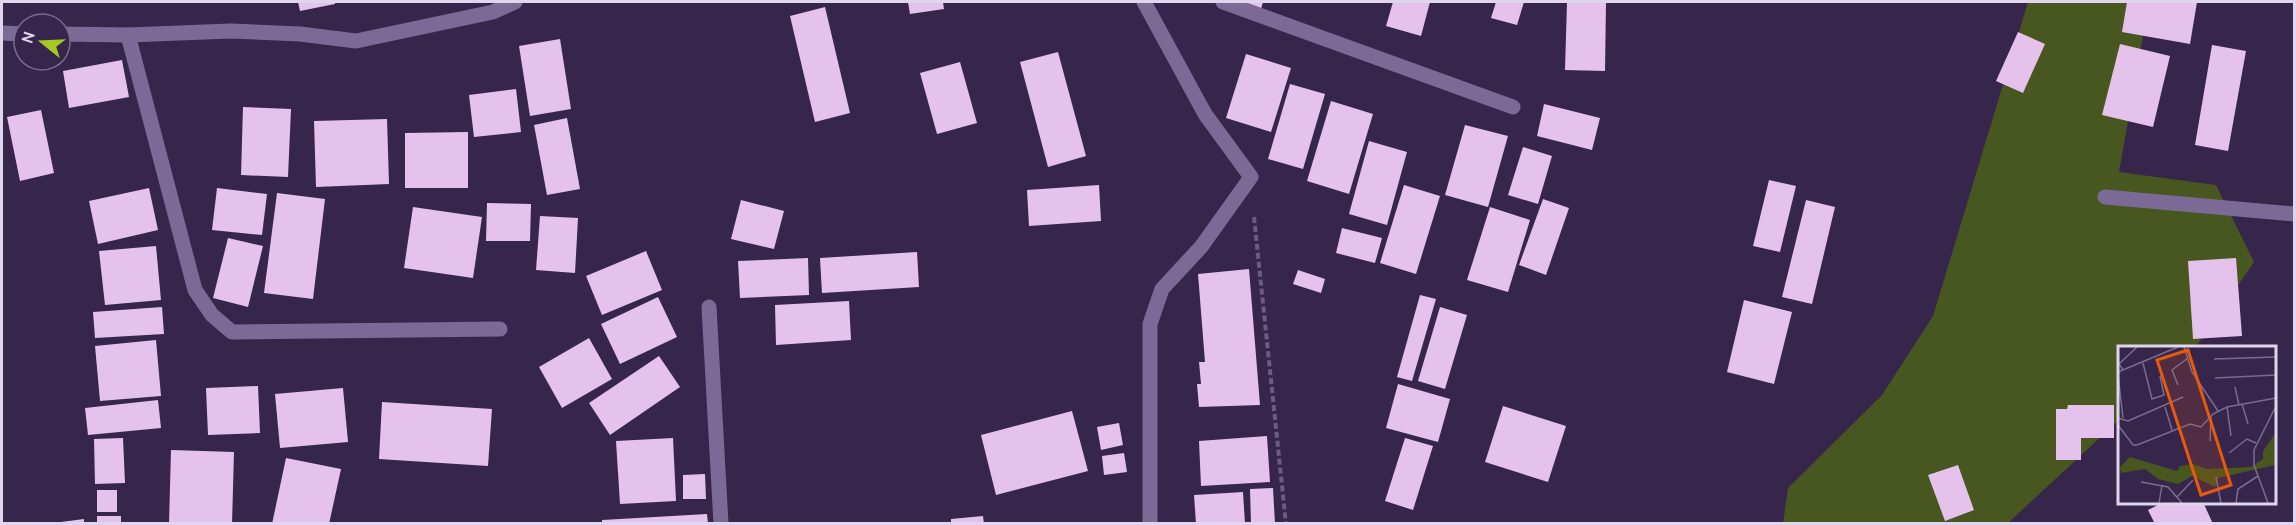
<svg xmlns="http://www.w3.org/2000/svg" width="2296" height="525" font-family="Cabin,sans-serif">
  <rect width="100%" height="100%" fill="#36264c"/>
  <!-- green -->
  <path fill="#48561f" d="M 2028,2 L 2149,2 L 2119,172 L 2216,185 L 2254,262 L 2195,348 L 2119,348 L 2119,420 L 2008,523 L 1783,524 L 1788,488 L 1882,395 L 1933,316 Z"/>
  <!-- building -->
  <g fill="#e5c2eb">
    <path d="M 298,2 L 335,2 L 335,4 L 300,11 Z"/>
    <path d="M 908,2 L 943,2 L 944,9 L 910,14 Z"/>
    <path d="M 1237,2 L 1263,2 L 1261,9 Z"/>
    <path d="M 1393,2 L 1430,2 L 1421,36 L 1386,26 Z"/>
    <path d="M 1496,2 L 1524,2 L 1517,25 L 1491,18 Z"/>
    <path d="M 1567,2 L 1606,2 L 1605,71 L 1565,70 Z"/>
    <path d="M 2127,2 L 2197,2 L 2190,44 L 2122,32 Z"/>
    <path d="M 825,7 L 850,113 L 815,122 L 790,16 Z"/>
    <path d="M 2018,32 L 2045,44 L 2023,93 L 1996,81 Z"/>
    <path d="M 560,39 L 571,109 L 530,116 L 519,46 Z"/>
    <path d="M 2120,44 L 2170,56 L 2153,127 L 2102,115 Z"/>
    <path d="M 2212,45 L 2246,51 L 2228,151 L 2195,145 Z"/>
    <path d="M 1058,52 L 1086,156 L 1048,167 L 1020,62 Z"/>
    <path d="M 1246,54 L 1291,68 L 1271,132 L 1226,118 Z"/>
    <path d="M 122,60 L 129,97 L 69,108 L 63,71 Z"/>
    <path d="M 960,62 L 977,123 L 937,134 L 920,73 Z"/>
    <path d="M 1290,84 L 1325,94 L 1303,169 L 1268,159 Z"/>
    <path d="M 516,89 L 521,132 L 474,137 L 469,95 Z"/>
    <path d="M 1331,101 L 1373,114 L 1349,194 L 1307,181 Z"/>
    <path d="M 1544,104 L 1600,118 L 1592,150 L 1537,136 Z"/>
    <path d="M 243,107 L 291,109 L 288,177 L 241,175 Z"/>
    <path d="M 41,110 L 54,173 L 20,181 L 7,117 Z"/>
    <path d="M 567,118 L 580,189 L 547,195 L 534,125 Z"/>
    <path d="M 387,119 L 389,184 L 316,187 L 314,121 Z"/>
    <path d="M 1465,125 L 1508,136 L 1488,207 L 1445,195 Z"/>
    <path d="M 468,132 L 468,188 L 405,188 L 405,133 Z"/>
    <path d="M 1369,141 L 1407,152 L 1387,225 L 1349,214 Z"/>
    <path d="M 1523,147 L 1552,156 L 1538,204 L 1508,195 Z"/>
    <path d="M 1769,180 L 1796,186 L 1780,252 L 1753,246 Z"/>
    <path d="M 1099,185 L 1101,221 L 1029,226 L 1027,190 Z"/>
    <path d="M 1404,185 L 1440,196 L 1416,274 L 1380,263 Z"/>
    <path d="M 149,188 L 158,230 L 98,244 L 89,201 Z"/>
    <path d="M 217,188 L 267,194 L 262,235 L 212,230 Z"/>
    <path d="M 277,193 L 325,199 L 313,299 L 264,293 Z"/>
    <path d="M 1543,199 L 1569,208 L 1546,275 L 1519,265 Z"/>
    <path d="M 741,200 L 784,211 L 774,249 L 731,239 Z"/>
    <path d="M 1806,200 L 1835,207 L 1812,304 L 1782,297 Z"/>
    <path d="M 487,203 L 531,204 L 530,241 L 486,241 Z"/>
    <path d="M 413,207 L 482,217 L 473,278 L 404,268 Z"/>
    <path d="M 1490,207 L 1530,220 L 1508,292 L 1467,280 Z"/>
    <path d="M 540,216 L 578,218 L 575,273 L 536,270 Z"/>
    <path d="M 1342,228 L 1382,238 L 1375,263 L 1336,253 Z"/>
    <path d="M 228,238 L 263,246 L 248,307 L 213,298 Z"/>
    <path d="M 156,246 L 161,300 L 105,305 L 99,251 Z"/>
    <path d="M 646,251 L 662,290 L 602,315 L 586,276 Z"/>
    <path d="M 917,252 L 919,287 L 822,293 L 820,258 Z"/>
    <path d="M 808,258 L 809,295 L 740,298 L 738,261 Z"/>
    <path d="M 2236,258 L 2242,336 L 2193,339 L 2188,261 Z"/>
    <path d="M 1249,269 L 1260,405 L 1199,407 L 1197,384 L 1201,384 L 1199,362 L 1205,362 L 1198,274 Z"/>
    <path d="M 1298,270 L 1325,279 L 1321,293 L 1293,284 Z"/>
    <path d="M 1420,295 L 1436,299 L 1412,381 L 1397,377 Z"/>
    <path d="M 658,297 L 677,337 L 620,364 L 601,324 Z"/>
    <path d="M 1744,300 L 1792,312 L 1774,384 L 1727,372 Z"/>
    <path d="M 849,301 L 851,340 L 776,345 L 775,305 Z"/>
    <path d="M 162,307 L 164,334 L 95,338 L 93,312 Z"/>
    <path d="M 1440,307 L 1467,315 L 1445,389 L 1418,381 Z"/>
    <path d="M 589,338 L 612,379 L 562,408 L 539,367 Z"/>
    <path d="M 156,340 L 161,396 L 100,401 L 95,346 Z"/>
    <path d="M 659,356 L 680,387 L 610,435 L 589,403 Z"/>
    <path d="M 1398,384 L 1450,399 L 1438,442 L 1386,428 Z"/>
    <path d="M 258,386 L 260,433 L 208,435 L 206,388 Z"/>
    <path d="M 343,388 L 348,442 L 280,448 L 275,394 Z"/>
    <path d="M 158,400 L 161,428 L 88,435 L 85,408 Z"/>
    <path d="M 382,402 L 492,409 L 488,466 L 379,459 Z"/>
    <path d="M 2068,405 L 2114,405 L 2114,438 L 2081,438 L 2081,460 L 2056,460 L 2056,409 L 2067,409 Z"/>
    <path d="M 1503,406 L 1566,426 L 1548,482 L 1485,462 Z"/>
    <path d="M 1072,411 L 1088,471 L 996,495 L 981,435 Z"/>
    <path d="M 1119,423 L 1123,445 L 1101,450 L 1097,427 Z"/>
    <path d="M 1267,436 L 1270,482 L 1201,486 L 1199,441 Z"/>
    <path d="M 123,438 L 125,483 L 95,484 L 94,439 Z"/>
    <path d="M 673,438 L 676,501 L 620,504 L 616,441 Z"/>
    <path d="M 1405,438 L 1433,446 L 1413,510 L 1385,501 Z"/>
    <path d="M 171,450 L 234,452 L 232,524 L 169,524 Z"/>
    <path d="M 1124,453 L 1127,472 L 1104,475 L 1102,456 Z"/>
    <path d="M 286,458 L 341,469 L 329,524 L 272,524 Z"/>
    <path d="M 1958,465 L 1974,510 L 1945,521 L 1928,475 Z"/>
    <path d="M 705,474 L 706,499 L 683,499 L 683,475 Z"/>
    <path d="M 1273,488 L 1275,524 L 1251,524 L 1250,489 Z"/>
    <rect x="97" y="490" width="20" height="22"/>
    <path d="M 1243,492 L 1245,524 L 1196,524 L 1194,495 Z"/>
    <path d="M 2164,502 L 2203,502 L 2213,524 L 2155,524 L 2148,510 Z"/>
    <path d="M 707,514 L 708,524 L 602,524 L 602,520 Z"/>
    <rect x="97" y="516" width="24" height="8"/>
    <path d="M 983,516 L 984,524 L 951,524 L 951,519 Z"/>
    <path d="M 84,519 L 84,524 L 61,524 L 61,522 Z"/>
  </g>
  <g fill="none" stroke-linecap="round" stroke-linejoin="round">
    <!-- path -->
    <path stroke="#6b5d7f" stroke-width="4" stroke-dasharray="6 3" stroke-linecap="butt" d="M 1254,217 L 1286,524"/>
    <!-- minor -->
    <g stroke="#7a6a95" stroke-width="15">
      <path d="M 1144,2 L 1205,114 L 1251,177 L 1201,247 L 1162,289 L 1150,324 L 1150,524"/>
      <path d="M 1223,2 L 1513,107"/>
      <path d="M 2,33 L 24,34"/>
      <path d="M 60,34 L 128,35 L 231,31 L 300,34 L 356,41 L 493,12 L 515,2"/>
      <path d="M 128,35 L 195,290 L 212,315 L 232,332 L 500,329"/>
      <path d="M 2105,197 L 2294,214"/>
      <path d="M 709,307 L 721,524"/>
    </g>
  </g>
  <!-- overview -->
  <g transform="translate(2118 346)">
    <rect width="158" height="158" fill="#36264c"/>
    <path d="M 157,88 L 157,119 L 100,132 L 97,141 L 74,130 L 60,138 L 40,133 L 27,123 L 3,127 L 2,121 L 12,111 L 59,125 L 62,120 L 75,118 L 88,123 L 133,121 L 145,113 L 145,105 Z" fill="#48561f"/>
    <path fill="none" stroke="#7a6c8d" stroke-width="1.5" d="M 66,1 L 74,26 L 100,65M 96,13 L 158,11M 25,17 L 34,53 L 46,49 L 42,30M 5,24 L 1,18 L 19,1M 0,26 L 60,1M 0,29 L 5,72M 97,32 L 158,29M 60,39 L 54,24 L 70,12M 117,41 L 121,59M 124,58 L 130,78M 47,61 L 54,84M 109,61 L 113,90M 0,72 L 10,75 L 65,51M 0,79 L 15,99 L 19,99 L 72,78 L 83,81 L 95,68 L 109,61 L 158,52M 92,95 L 93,70M 111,107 L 129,93 L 138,97M 98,131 L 103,157M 23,136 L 50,141 L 64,157M 59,151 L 75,134M 41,157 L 44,139M 118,157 L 120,143 L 140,130M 150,157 L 136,119 L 136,104 L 158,60"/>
    <path fill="#e8590c" fill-opacity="0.15" stroke="#e8590c" stroke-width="3" d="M 70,4 L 113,139 L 83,149 L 39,14 Z"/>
    <rect width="158" height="158" fill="none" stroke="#dfd6ee" stroke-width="3"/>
  </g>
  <!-- border -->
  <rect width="2296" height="525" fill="none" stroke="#dfd6ee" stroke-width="6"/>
  <!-- north arrow -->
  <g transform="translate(42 42) rotate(288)"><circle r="28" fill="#36264c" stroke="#7a6c8d" stroke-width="1.5"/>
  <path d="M0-4.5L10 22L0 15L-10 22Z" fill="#a5c822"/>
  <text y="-9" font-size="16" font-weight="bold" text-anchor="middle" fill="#dfd6ee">N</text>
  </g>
</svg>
